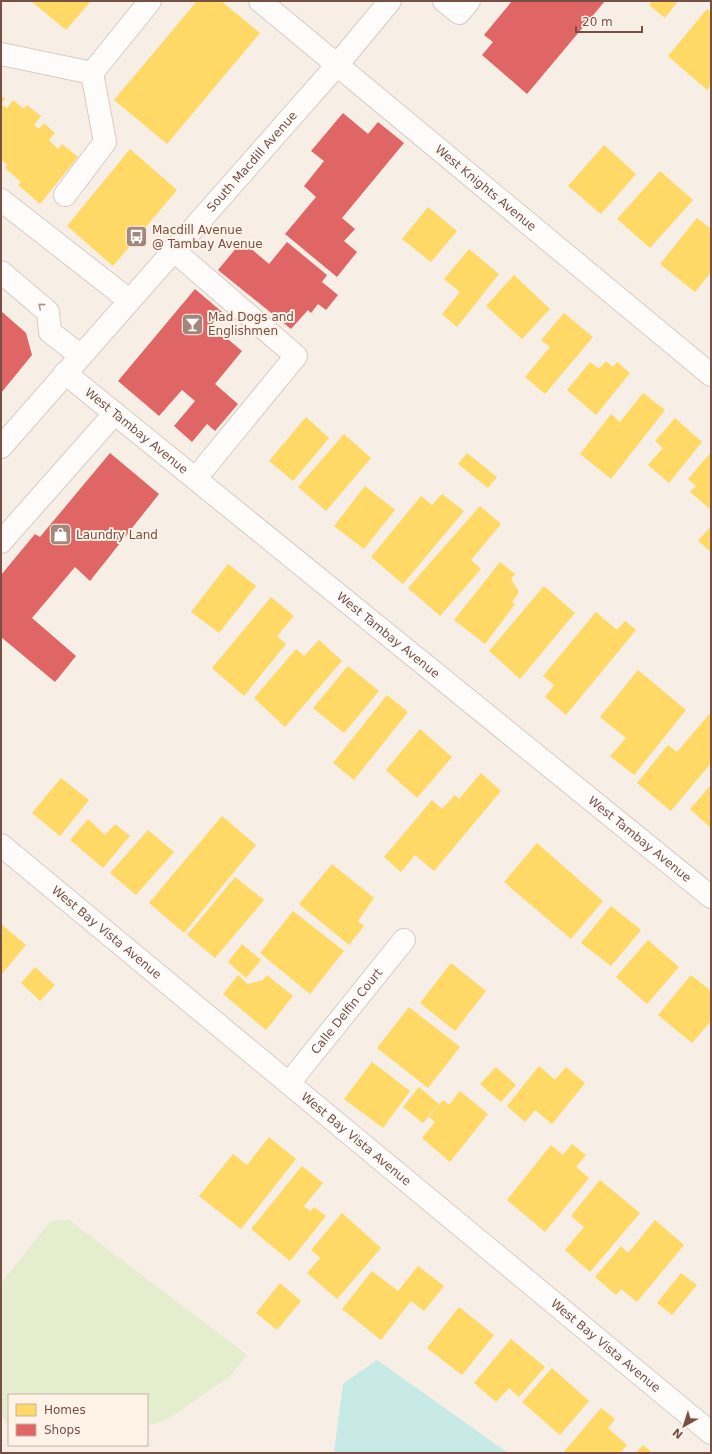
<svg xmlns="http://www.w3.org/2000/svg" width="712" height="1454" font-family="'DejaVu Sans',sans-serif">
  <rect width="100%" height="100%" fill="#f7eee6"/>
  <!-- green -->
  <path fill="#e5edcf" d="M 69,1220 L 247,1355 L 229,1377 L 168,1419 L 147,1426 L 147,1395 L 9,1395 L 9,1424 L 1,1417 L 1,1283 L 51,1221 Z"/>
  <!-- water -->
  <path fill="#c7eae7" d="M 377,1360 L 508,1453 L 334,1453 L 343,1384 Z"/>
  <!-- homes -->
  <g fill="#ffd966">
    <path d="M 31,1 L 91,1 L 66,30 Z"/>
    <path d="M 197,1 L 221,1 L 260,33 L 167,144 L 114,100 Z"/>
    <path d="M 652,1 L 678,1 L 665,18 L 649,5 Z"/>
    <path d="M 707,9 L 711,12 L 711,85 L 707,90 L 668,56 Z"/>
    <path d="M 1,95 L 5,99 L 1,104 L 7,108 L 13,100 L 24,109 L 27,105 L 41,116 L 34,125 L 39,129 L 44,123 L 55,133 L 49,140 L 58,149 L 62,144 L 78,157 L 40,204 L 18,185 L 21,182 L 5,168 L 7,165 L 1,159 Z"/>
    <path d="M 604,145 L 636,174 L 601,214 L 568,186 Z"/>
    <path d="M 130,149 L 177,190 L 113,266 L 67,226 Z"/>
    <path d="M 660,171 L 693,200 L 650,248 L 617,219 Z"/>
    <path d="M 428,207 L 457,231 L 431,262 L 402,239 Z"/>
    <path d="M 697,218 L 711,229 L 711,272 L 695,292 L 660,264 Z"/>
    <path d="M 469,249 L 499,274 L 457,327 L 442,314 L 460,292 L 444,279 Z"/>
    <path d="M 514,275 L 550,309 L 522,339 L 486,306 Z"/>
    <path d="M 564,313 L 593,337 L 545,394 L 525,377 L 550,347 L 541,340 Z"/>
    <path d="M 606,361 L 613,367 L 617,362 L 630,373 L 596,415 L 567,390 L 590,362 L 599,369 Z"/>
    <path d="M 643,393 L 665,410 L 611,479 L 580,454 L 611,414 L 620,422 Z"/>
    <path d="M 306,417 L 329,438 L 293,481 L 269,461 Z"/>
    <path d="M 675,418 L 702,442 L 669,483 L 648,465 L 663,448 L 655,441 Z"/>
    <path d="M 344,434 L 371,458 L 326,511 L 298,487 Z"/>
    <path d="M 711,452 L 711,510 L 690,492 L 696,486 L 688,479 Z"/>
    <path d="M 467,453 L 497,477 L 488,488 L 458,464 Z"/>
    <path d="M 365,486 L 395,510 L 364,549 L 334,526 Z"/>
    <path d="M 442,494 L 464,511 L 403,584 L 371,557 L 421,496 L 432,505 Z"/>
    <path d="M 480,506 L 501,524 L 471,560 L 481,569 L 440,616 L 408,588 Z"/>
    <path d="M 711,526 L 711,552 L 698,541 Z"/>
    <path d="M 500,562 L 515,574 L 511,579 L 518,590 L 518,594 L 512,602 L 515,604 L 485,644 L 454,620 Z"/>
    <path d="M 228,564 L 256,586 L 219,633 L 191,612 Z"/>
    <path d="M 544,586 L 575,613 L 520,679 L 489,651 Z"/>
    <path d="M 271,597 L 294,616 L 277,636 L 286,644 L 244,696 L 212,668 Z"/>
    <path d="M 596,612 L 617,630 L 625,621 L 636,630 L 566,715 L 545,697 L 554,685 L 543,676 Z"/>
    <path d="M 319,640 L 342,661 L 285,727 L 254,698 L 296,649 L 304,656 Z"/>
    <path d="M 348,666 L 379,691 L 344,733 L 313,708 Z"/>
    <path d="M 638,670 L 686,710 L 634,775 L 610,756 L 626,738 L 600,717 Z"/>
    <path d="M 387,695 L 408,712 L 354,780 L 333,763 Z"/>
    <path d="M 711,712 L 711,763 L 671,811 L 637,783 L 668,745 L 677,752 Z"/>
    <path d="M 420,729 L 452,757 L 417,798 L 386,770 Z"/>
    <path d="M 481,773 L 501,791 L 434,871 L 415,855 L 401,872 L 384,857 L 432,800 L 442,809 L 455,795 L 459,799 Z"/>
    <path d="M 61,778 L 89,800 L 60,836 L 32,813 Z"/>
    <path d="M 711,785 L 711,828 L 690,809 Z"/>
    <path d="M 222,816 L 256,845 L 184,933 L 149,903 Z"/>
    <path d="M 88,819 L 105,835 L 115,824 L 130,836 L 103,868 L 70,840 Z"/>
    <path d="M 148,830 L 174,852 L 136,895 L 110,873 Z"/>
    <path d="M 537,843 L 603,901 L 571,939 L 504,882 Z"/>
    <path d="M 332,864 L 374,898 L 358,921 L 364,926 L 349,945 L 299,904 Z"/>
    <path d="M 235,877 L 264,900 L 215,958 L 187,935 Z"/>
    <path d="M 611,906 L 641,930 L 611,966 L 581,943 Z"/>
    <path d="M 293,911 L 344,951 L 310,994 L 260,953 Z"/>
    <path d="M 1,924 L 26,945 L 1,975 Z"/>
    <path d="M 648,940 L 679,967 L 647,1004 L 616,977 Z"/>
    <path d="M 242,944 L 261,960 L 246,978 L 228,962 Z"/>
    <path d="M 451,963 L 486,991 L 455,1031 L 420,1003 Z"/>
    <path d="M 35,967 L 55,985 L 40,1001 L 21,983 Z"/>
    <path d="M 238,975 L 248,984 L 263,980 L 267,975 L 293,996 L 266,1030 L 223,994 Z"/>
    <path d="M 691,975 L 711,991 L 711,1021 L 692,1043 L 658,1015 Z"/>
    <path d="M 409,1007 L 460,1047 L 428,1088 L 377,1048 Z"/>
    <path d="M 372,1062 L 410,1091 L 383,1128 L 344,1099 Z"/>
    <path d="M 539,1066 L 555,1080 L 566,1067 L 585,1083 L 552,1124 L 535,1110 L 525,1122 L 507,1106 Z"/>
    <path d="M 496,1067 L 516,1085 L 501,1102 L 480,1084 Z"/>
    <path d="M 419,1087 L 439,1104 L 423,1123 L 403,1107 Z"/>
    <path d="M 460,1091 L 488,1114 L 450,1162 L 422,1138 L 435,1122 L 429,1117 L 443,1100 L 449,1105 Z"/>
    <path d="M 269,1137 L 296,1159 L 241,1229 L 199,1196 L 233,1154 L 247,1165 Z"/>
    <path d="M 572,1144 L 586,1155 L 576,1167 L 589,1178 L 545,1232 L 507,1200 L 551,1145 L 563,1155 Z"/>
    <path d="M 302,1166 L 323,1183 L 304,1206 L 310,1211 L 314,1207 L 326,1216 L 290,1261 L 251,1229 Z"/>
    <path d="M 600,1180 L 640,1213 L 590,1272 L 565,1250 L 584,1227 L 571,1216 Z"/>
    <path d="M 342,1213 L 381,1248 L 337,1299 L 307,1273 L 320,1258 L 311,1250 Z"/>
    <path d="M 655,1220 L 684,1245 L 637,1302 L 621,1289 L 616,1295 L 595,1277 L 621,1246 L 628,1253 Z"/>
    <path d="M 418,1266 L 444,1286 L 424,1311 L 411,1301 L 381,1340 L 342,1309 L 372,1271 L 398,1291 Z"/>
    <path d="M 681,1273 L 697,1285 L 672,1315 L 657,1303 Z"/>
    <path d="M 280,1283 L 301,1301 L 277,1330 L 256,1313 Z"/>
    <path d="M 459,1307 L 494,1335 L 462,1375 L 427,1348 Z"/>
    <path d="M 511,1339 L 545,1367 L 519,1397 L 509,1388 L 496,1402 L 474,1383 Z"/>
    <path d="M 552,1368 L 589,1401 L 560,1435 L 522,1402 Z"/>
    <path d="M 601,1408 L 615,1419 L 608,1428 L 627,1445 L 620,1453 L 563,1453 Z"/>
    <path d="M 643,1445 L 653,1453 L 636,1453 Z"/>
  </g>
  <!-- shops -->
  <g fill="#e06666">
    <path d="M 512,1 L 605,1 L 527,94 L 482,55 L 493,42 L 484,35 Z"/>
    <path d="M 343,113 L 368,134 L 378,122 L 404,143 L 342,218 L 355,229 L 344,241 L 357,252 L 337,277 L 285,234 L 316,197 L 304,186 L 324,161 L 311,151 Z"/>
    <path d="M 242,241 L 269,264 L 287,242 L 327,275 L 322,282 L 338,295 L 326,310 L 318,304 L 311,313 L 308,310 L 291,329 L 218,270 Z"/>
    <path d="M 195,289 L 222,312 L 211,325 L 242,351 L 215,384 L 238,404 L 215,431 L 207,424 L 192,442 L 174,426 L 195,401 L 182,390 L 159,416 L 118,381 Z"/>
    <path d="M 1,311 L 26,333 L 32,355 L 1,393 Z"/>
    <path d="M 110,453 L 159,494 L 90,581 L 75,567 L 32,618 L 76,656 L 55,682 L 1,637 L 1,575 L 35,534 L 40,537 Z"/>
  </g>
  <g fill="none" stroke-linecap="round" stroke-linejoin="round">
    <defs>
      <g id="minor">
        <path id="s1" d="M 260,1 L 711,375"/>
        <path d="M 444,1 L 459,13 L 469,1"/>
        <path d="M 1,54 L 92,73 L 150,1"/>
        <path d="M 65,195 L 105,142 L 92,73"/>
        <path d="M 1,200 L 129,300"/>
        <path d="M 173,250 L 296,356 L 196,478"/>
        <path d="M 1,272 L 48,312 L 50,332 L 80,355"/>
        <path id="s2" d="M 65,373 L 711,897"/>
        <path id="s3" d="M 1,447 L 337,65 L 390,1"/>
        <path d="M 1,542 L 115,413"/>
        <path id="s4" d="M 1,845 L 711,1433"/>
        <path id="s5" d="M 289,1083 L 404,940"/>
      </g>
    </defs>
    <!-- minor casing -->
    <use href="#minor" stroke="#d8cac4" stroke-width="24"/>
    <!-- minor -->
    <use href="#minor" stroke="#fefcfb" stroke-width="22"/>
  </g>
  <!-- one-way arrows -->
  <defs><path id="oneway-chevron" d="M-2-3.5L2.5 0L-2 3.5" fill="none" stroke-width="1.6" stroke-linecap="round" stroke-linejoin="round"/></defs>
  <use stroke="#ac948e" href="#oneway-chevron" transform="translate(41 306) rotate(-139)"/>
  <!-- icons -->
  <defs>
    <symbol id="bus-square" viewBox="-11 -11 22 22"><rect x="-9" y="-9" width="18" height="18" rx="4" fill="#a3877d" stroke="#fff2e7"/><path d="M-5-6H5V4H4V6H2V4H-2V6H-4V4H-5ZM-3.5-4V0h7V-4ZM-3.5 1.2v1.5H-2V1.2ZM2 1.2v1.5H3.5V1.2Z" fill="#fff"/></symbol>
    <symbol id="bar-square" viewBox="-11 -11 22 22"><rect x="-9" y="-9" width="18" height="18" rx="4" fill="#a3877d" stroke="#fff2e7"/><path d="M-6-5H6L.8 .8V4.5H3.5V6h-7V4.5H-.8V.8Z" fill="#fff"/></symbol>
    <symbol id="shop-square" viewBox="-11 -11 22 22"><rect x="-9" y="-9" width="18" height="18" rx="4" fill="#a3877d" stroke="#fff2e7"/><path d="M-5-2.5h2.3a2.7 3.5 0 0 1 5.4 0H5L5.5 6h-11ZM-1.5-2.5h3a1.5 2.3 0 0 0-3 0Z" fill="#fff"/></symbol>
  </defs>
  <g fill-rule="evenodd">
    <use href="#bus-square" x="124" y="224" width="25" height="25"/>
    <use href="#bar-square" x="180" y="312" width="25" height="25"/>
    <use href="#shop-square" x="48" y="522" width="25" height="25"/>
  </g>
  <g text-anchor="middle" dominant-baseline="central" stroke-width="4" stroke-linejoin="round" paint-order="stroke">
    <!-- street labels -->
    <g font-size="12" fill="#764f45" stroke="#fff2e7">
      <text stroke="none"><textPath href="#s3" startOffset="380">South Macdill Avenue</textPath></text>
      <text stroke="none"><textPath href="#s1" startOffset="293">West Knights Avenue</textPath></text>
      <text stroke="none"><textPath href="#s2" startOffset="92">West Tambay Avenue</textPath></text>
      <text stroke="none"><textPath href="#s2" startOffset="416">West Tambay Avenue</textPath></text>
      <text stroke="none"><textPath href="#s2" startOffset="740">West Tambay Avenue</textPath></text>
      <text stroke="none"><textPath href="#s4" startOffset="137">West Bay Vista Avenue</textPath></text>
      <text stroke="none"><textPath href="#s5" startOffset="92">Calle Delfin Court</textPath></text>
      <text stroke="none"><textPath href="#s4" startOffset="461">West Bay Vista Avenue</textPath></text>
      <text stroke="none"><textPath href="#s4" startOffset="785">West Bay Vista Avenue</textPath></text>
    </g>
    <!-- poi labels -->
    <g font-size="12" fill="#764f45" stroke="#fff2e7" text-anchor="start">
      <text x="152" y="230">Macdill Avenue<tspan x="152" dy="14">@ Tambay Avenue</tspan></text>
      <text x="208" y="317">Mad Dogs and<tspan x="208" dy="14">Englishmen</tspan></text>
      <text x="76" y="535">Laundry Land</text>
    </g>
  </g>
  <!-- border -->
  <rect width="712" height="1454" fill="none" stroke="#764f45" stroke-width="4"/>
  <!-- legend -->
  <rect x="8" y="1394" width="140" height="52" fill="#fff2e7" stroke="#c8b1a6"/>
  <rect x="16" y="1404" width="20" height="12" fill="#ffd966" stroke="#c8b1a6"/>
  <text x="44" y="1414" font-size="12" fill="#764f45">Homes</text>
  <rect x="16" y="1424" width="20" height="12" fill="#e06666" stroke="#c8b1a6"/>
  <text x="44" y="1434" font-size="12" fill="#764f45">Shops</text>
  <!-- north arrow -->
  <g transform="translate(684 1426) rotate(219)" stroke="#fff2e7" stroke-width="3" paint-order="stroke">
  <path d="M0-3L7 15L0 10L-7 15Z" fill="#764f45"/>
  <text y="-6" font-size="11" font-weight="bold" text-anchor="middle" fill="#764f45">N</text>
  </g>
  <!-- scale -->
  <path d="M576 26v6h66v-6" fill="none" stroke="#764f45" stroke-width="2"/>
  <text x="582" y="26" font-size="12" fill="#764f45" stroke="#fff2e7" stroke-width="3" paint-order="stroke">20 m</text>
</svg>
